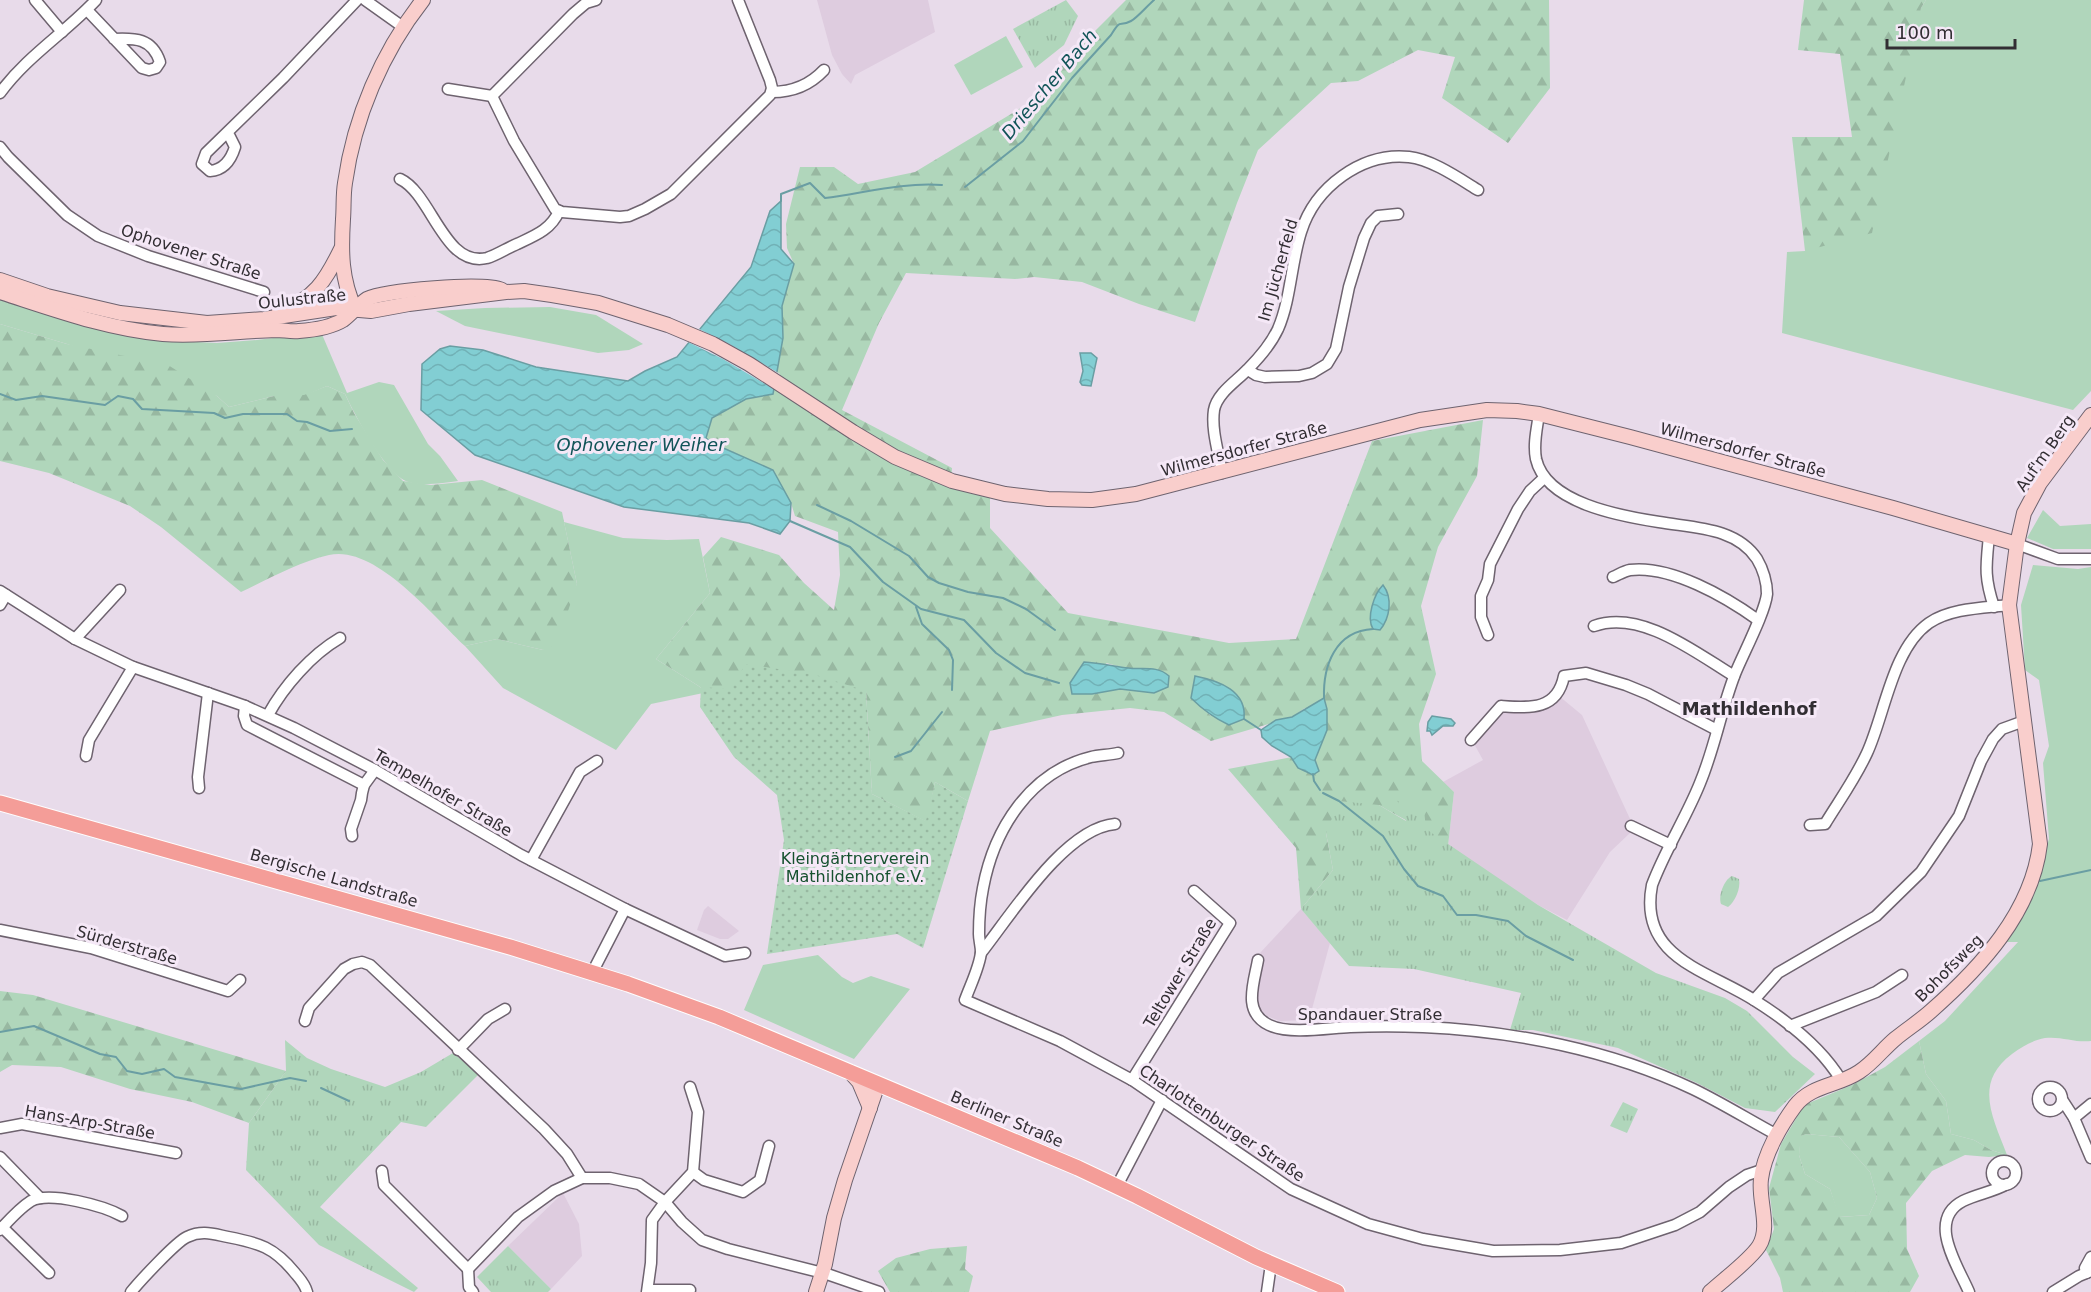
<svg xmlns="http://www.w3.org/2000/svg" width="2091" height="1292" font-family="'DejaVu Sans',sans-serif">
  <defs>
    <pattern id="forest-firs" width="22" height="20" patternUnits="userSpaceOnUse" patternTransform="scale(1.5)"><rect width="22" height="20" fill="#b0d6bb"/><path d="M5 1l3.5 6h-7zM16 11l3.5 6h-7z" fill="#98b8a1"/></pattern>
    <pattern id="park-tufts" width="24" height="20" patternUnits="userSpaceOnUse" patternTransform="scale(1.5)"><rect width="24" height="20" fill="#b0d6bb"/><path d="M3 7l-1-3M5 7V3M7 7l1-3M15 17l-1-3M17 17v-4M19 17l1-3" fill="none" stroke="#98b8a1"/></pattern>
    <pattern id="garden-dots" width="8" height="8" patternUnits="userSpaceOnUse" patternTransform="scale(1.5)"><rect width="8" height="8" fill="#b0d6bb"/><path d="M2 2h.1M6 6h.1" fill="none" stroke="#98b8a1" stroke-width="1.8" stroke-linecap="round"/></pattern>
    <pattern id="water-waves" width="16" height="10" patternUnits="userSpaceOnUse" patternTransform="scale(1.5)"><rect width="16" height="10" fill="#82ced3"/><path d="M0 5q4-4 8 0t8 0" fill="none" stroke="#71b1b6"/></pattern>
  </defs>
  <rect width="100%" height="100%" fill="#e8dbea"/>
  <!-- built -->
  <g fill="#deccdf">
    <path d="M 817,0 L 928,0 L 935,32 L 855,75 L 851,84 L 842,74 L 832,55 Z"/>
    <path d="M 1559,696 L 1582,715 L 1631,821 L 1630,833 L 1610,852 L 1567,920 L 1538,905 L 1448,846 L 1454,792 L 1443,782 L 1483,760 L 1473,742 L 1500,713 Z"/>
    <path d="M 708,906 L 739,931 L 728,939 L 720,939 L 697,930 L 704,910 Z"/>
    <path d="M 1301,909 L 1330,943 L 1309,1020 L 1280,1021 L 1267,1016 L 1257,1005 L 1255,990 L 1260,953 Z"/>
    <path d="M 563,1193 L 579,1224 L 582,1256 L 551,1289 L 508,1246 Z"/>
  </g>
  <!-- grass -->
  <g fill="#b0d6bb">
    <path d="M 1926,0 L 2091,0 L 2091,391 L 2073,410 L 1782,333 L 1787,252 L 1805,251 L 1921,8 Z"/>
    <path d="M 1006,36 L 1023,67 L 971,95 L 954,65 Z"/>
    <path d="M 0,298 L 157,340 L 217,343 L 257,340 L 321,332 L 347,393 L 379,382 L 394,385 L 428,444 L 440,456 L 458,481 C 443,483 415,488 402,479 C 381,465 356,417 345,394 L 327,386 L 304,396 L 274,396 L 229,407 L 217,396 L 67,344 L 0,324 Z"/>
    <path d="M 550,307 L 596,315 L 643,344 L 629,350 L 598,353 L 465,326 L 436,311 L 485,308 Z"/>
    <path d="M 2043,510 L 2060,526 L 2091,524 L 2091,549 L 2053,549 L 2027,538 Z"/>
    <path d="M 564,522 L 623,538 L 667,540 L 699,539 L 710,593 L 656,659 L 708,692 L 651,704 L 616,750 L 503,688 L 465,646 L 497,639 L 543,650 L 577,584 Z"/>
    <path d="M 2033,565 L 2078,569 L 2091,567 L 2091,1041 C 2076,1043 2061,1036 2045,1038 C 2031,1041 2023,1046 2012,1054 C 1973,1083 1993,1118 2007,1155 L 1991,1150 L 1974,1140 L 1951,1134 L 1946,1101 L 1926,1074 L 1919,1041 L 1945,1021 L 2018,942 L 2007,942 L 2027,906 L 2049,839 L 2043,763 L 2049,746 L 2039,680 L 2025,670 L 2021,605 Z"/>
    <path d="M 818,955 L 842,977 L 853,983 L 871,976 L 910,989 L 854,1059 L 744,1010 L 763,965 Z"/>
    <path d="M 1806,1134 L 1839,1137 L 1870,1172 L 1877,1198 L 1869,1215 L 1839,1217 L 1830,1189 L 1805,1174 L 1799,1155 L 1800,1136 Z"/>
  </g>
  <!-- forest -->
  <g fill="url(#forest-firs)" fill-rule="evenodd">
    <path d="M 1126,0 L 1549,0 L 1550,88 L 1508,143 L 1442,98 L 1455,57 L 1418,50 L 1358,81 L 1331,83 L 1258,150 L 1237,203 L 1195,322 L 1139,304 L 1082,282 L 1034,277 L 1015,279 L 906,273 L 879,323 L 842,410 L 952,468 L 951,483 L 990,497 L 990,528 L 1068,613 L 1229,643 L 1296,639 L 1372,441 L 1483,420 L 1477,476 L 1438,547 L 1421,606 L 1436,674 L 1419,724 L 1422,761 L 1454,792 L 1448,846 C 1426,829 1403,820 1379,805 L 1326,833 L 1333,870 L 1301,909 L 1296,848 L 1228,769 L 1292,757 L 1315,760 L 1327,730 L 1327,709 L 1305,708 L 1292,717 L 1211,741 L 1164,712 L 1130,708 L 1062,715 L 990,731 L 968,801 L 935,782 L 927,822 L 872,794 L 866,691 L 729,689 L 708,692 L 656,659 L 710,593 L 703,557 L 721,537 L 779,555 L 804,583 L 834,610 L 840,575 L 838,532 L 795,516 L 791,503 L 737,454 L 712,443 L 706,438 L 711,418 L 746,399 L 773,393 L 783,338 L 782,306 L 794,264 L 787,248 L 786,224 L 800,167 L 834,167 L 858,184 L 915,172 L 1029,103 L 1077,49 ZM 1381,587 L 1389,606 L 1385,621 L 1371,613 ZM 1106,663 L 1129,669 L 1149,668 L 1169,676 L 1167,687 L 1135,691 L 1120,689 ZM 1195,677 L 1211,716 L 1191,698 Z"/>
    <path d="M 1804,0 L 1926,0 L 1921,8 L 1872,233 L 1805,251 L 1792,137 L 1852,137 L 1840,54 L 1798,50 Z"/>
    <path d="M 0,324 L 67,344 L 168,365 L 217,396 L 229,407 L 274,396 L 304,395 L 327,386 L 345,394 L 354,413 L 383,460 L 403,481 L 431,485 L 482,480 L 562,512 L 577,584 L 564,623 L 553,646 L 543,650 L 497,639 L 465,646 C 434,617 375,544 329,555 C 298,562 269,579 241,592 L 161,527 L 130,506 L 49,473 L 0,461 Z"/>
    <path d="M 0,991 L 33,995 L 286,1071 L 249,1123 L 192,1102 L 130,1089 L 61,1067 L 12,1065 L 0,1072 Z"/>
    <path d="M 1919,1041 L 1926,1074 L 1946,1101 L 1951,1134 L 1974,1140 L 1991,1150 L 2007,1155 L 1989,1157 L 1965,1155 L 1932,1171 L 1906,1203 L 1907,1249 L 1919,1276 L 1910,1292 L 1783,1292 L 1780,1278 L 1766,1250 L 1774,1229 L 1769,1188 L 1781,1144 L 1804,1105 L 1852,1085 L 1885,1067 ZM 1806,1134 L 1839,1137 L 1870,1172 L 1877,1198 L 1869,1215 L 1840,1217 L 1830,1189 L 1805,1174 L 1799,1155 L 1801,1136 Z"/>
    <path d="M 967,1246 L 965,1269 L 973,1276 L 969,1292 L 890,1292 L 878,1271 L 896,1258 L 930,1249 Z"/>
  </g>
  <!-- park -->
  <g fill="url(#park-tufts)">
    <path d="M 1066,0 L 1078,16 L 1064,45 L 1035,68 L 1013,29 Z"/>
    <path d="M 1422,790 L 1426,829 L 1538,905 L 1656,973 L 1725,998 L 1747,1011 L 1793,1057 L 1815,1074 L 1775,1112 L 1745,1108 L 1697,1083 L 1618,1048 L 1533,1030 L 1510,1030 L 1521,993 L 1414,969 L 1349,966 L 1301,909 L 1333,870 L 1326,833 L 1339,801 L 1379,805 L 1406,821 L 1397,800 L 1409,792 Z"/>
    <path d="M 1732,876 L 1739,879 C 1741,888 1735,902 1728,907 L 1721,904 C 1718,895 1724,880 1732,876 Z"/>
    <path d="M 285,1040 L 307,1058 L 331,1069 L 385,1087 L 421,1072 L 453,1053 L 479,1074 L 426,1127 L 401,1122 L 320,1207 L 418,1288 L 414,1292 L 319,1245 L 246,1170 L 249,1123 L 286,1071 Z"/>
    <path d="M 1623,1102 L 1638,1109 L 1627,1133 L 1610,1126 Z"/>
    <path d="M 508,1246 L 551,1289 L 548,1292 L 491,1292 L 477,1277 Z"/>
  </g>
  <!-- garden -->
  <path fill="url(#garden-dots)" d="M 746,664 L 816,675 L 866,691 L 872,794 L 926,821 L 935,782 L 968,801 L 923,948 L 897,934 L 767,954 L 784,840 L 777,795 L 734,757 L 700,707 L 701,687 L 729,689 Z"/>
  <!-- water -->
  <g fill="url(#water-waves)" stroke="#6a9ea3" stroke-width="1.5">
    <path d="M 781,201 L 781,249 L 794,264 L 782,306 L 783,338 L 773,394 L 746,399 L 712,418 L 706,438 L 712,443 L 773,470 L 791,503 L 790,521 L 780,534 L 749,523 L 624,507 L 475,455 L 421,410 L 422,364 L 440,349 L 450,346 L 483,350 L 536,367 L 628,381 L 645,371 L 677,357 L 751,267 L 770,211 Z"/>
    <path d="M 1080,353 L 1091,353 L 1097,358 L 1091,386 L 1082,385 L 1080,382 L 1083,371 Z"/>
    <path d="M 1383,585 C 1393,598 1390,618 1380,630 L 1373,629 C 1366,618 1374,594 1383,585 Z"/>
    <path d="M 1084,662 C 1099,663 1113,666 1128,668 C 1142,670 1157,665 1169,676 L 1168,687 L 1154,693 L 1120,689 L 1092,694 L 1072,694 L 1070,683 Z"/>
    <path d="M 1195,676 C 1220,681 1247,691 1244,719 L 1229,725 C 1214,718 1203,710 1191,698 Z"/>
    <path d="M 1324,698 L 1327,709 L 1327,730 L 1315,760 L 1319,771 L 1313,775 L 1298,768 L 1291,757 L 1272,746 L 1262,737 L 1261,730 L 1276,720 L 1292,717 Z"/>
    <path d="M 1432,716 L 1451,719 L 1455,723 L 1453,726 L 1443,726 L 1432,735 L 1430,731 L 1427,731 L 1428,722 Z"/>
  </g>
  <!-- pier -->
  <path fill="#e8dbea" d="M 697,328 L 731,345 L 780,374 L 777,391 L 723,359 L 686,341 Z"/>
  <g fill="none" stroke-linecap="round" stroke-linejoin="round">
    <!-- stream -->
    <g stroke="#6a9ea3" stroke-width="2">
      <path d="M 965,187 L 1023,141 L 1072,78 L 1111,35 C 1122,17 1118,28 1131,21 C 1137,18 1148,5 1154,0"/>
      <path d="M 781,201 L 781,194 L 810,183 L 825,198 C 864,193 903,182 942,185"/>
      <path d="M 0,394 L 16,400 L 42,396 L 105,405 L 118,396 L 133,399 L 142,409 L 214,413 L 225,418 L 243,414 L 287,414 L 297,421 L 307,422 L 330,431 L 352,429"/>
      <path d="M 817,505 L 851,521 L 909,556 L 928,577 L 939,583 L 968,592 L 1003,598 L 1026,609 L 1055,630"/>
      <path d="M 790,521 L 850,547 L 883,582 L 921,609 L 964,620 L 996,653 L 1025,673 L 1059,683"/>
      <path d="M 916,607 L 922,624 L 949,650 L 953,660 L 952,690"/>
      <path d="M 1324,698 C 1323,666 1335,631 1373,629"/>
      <path d="M 1244,719 L 1261,730"/>
      <path d="M 895,757 L 911,751 L 942,712"/>
      <path d="M 1313,774 L 1314,781 L 1320,790"/>
      <path d="M 1323,793 L 1339,801 L 1383,836 L 1404,869 L 1418,886 L 1443,896 L 1457,915 L 1476,915 L 1508,921 L 1526,936 L 1573,960"/>
      <path d="M 2040,881 L 2091,870"/>
      <path d="M 0,1032 L 34,1026 L 100,1054 L 116,1057 L 127,1071 L 142,1074 L 164,1069 L 175,1077 L 241,1089 L 290,1078 L 306,1081"/>
      <path d="M 321,1088 L 349,1101"/>
    </g>
    <defs>
      <g id="street">
        <path d="M 35,0 L 62,32"/>
        <path d="M 365,0 L 403,27"/>
        <path d="M 596,0 L 586,3 L 573,14 L 492,96 L 514,141 L 555,209 L 562,212 L 620,217 L 629,216 L 645,209 L 671,194 L 770,95 L 772,88 L 770,80 L 738,0"/>
        <path d="M 87,10 L 142,68 L 149,70 L 156,68 L 160,62 C 152,38 135,38 114,39"/>
        <path d="M 448,89 L 492,96"/>
        <path d="M 772,92 C 792,92 810,85 824,70"/>
        <path d="M 0,93 C 27,56 65,33 96,0"/>
        <path d="M 228,133 L 235,147 C 231,160 224,170 210,171 L 202,164 L 206,153 L 283,78 L 357,0"/>
        <path d="M 0,147 L 8,157 L 67,215 L 98,236 L 148,256 L 264,292"/>
        <path d="M 400,179 C 432,194 444,268 487,258 C 497,255 507,248 517,244 C 534,236 551,230 559,211"/>
        <path d="M 1248,370 L 1256,375 L 1265,377 L 1299,376 L 1312,373 L 1327,364 L 1336,349 L 1349,287 L 1364,238 L 1371,223 L 1378,216 L 1398,214"/>
        <path d="M 1539,414 C 1537,428 1533,444 1536,459 C 1546,503 1620,516 1659,522 C 1693,528 1736,527 1757,559 C 1763,569 1767,583 1767,594 C 1765,613 1743,654 1735,674 C 1721,710 1715,747 1700,783 C 1686,818 1665,850 1652,885 C 1638,958 1707,970 1754,1000 C 1786,1020 1821,1047 1841,1080"/>
        <path d="M 1222,473 C 1219,454 1211,430 1214,410 C 1217,393 1237,381 1248,369 C 1260,357 1271,344 1278,329 C 1291,299 1291,263 1301,232 C 1315,187 1362,152 1409,157 C 1431,159 1460,179 1478,190"/>
        <path d="M 1989,536 C 1986,566 1984,577 1994,607"/>
        <path d="M 2017,544 L 2058,559 L 2091,559"/>
        <path d="M 1613,577 C 1618,575 1624,571 1630,570 C 1671,565 1726,597 1758,620"/>
        <path d="M 0,591 L 75,639 L 133,667 L 245,706 L 294,728 L 375,770 L 521,855 L 625,909 L 725,956 L 745,953"/>
        <path d="M 0,605 L 6,595"/>
        <path d="M 1594,626 C 1641,609 1696,653 1734,676"/>
        <path d="M 1488,635 L 1481,617 L 1481,596 L 1488,580 L 1490,564 L 1518,509 L 1530,491 L 1544,478"/>
        <path d="M 75,639 L 120,590"/>
        <path d="M 245,706 L 244,716 L 247,725 L 364,785"/>
        <path d="M 268,715 C 284,686 311,655 340,638"/>
        <path d="M 1471,740 L 1501,706 C 1529,708 1557,711 1564,676 L 1586,673 L 1626,685 L 1648,694 L 1717,730"/>
        <path d="M 1118,753 C 1109,755 1099,755 1091,757 C 1030,772 994,829 983,888 C 980,903 979,918 979,934 C 979,940 981,946 981,952 C 980,966 970,986 965,1000 L 1060,1041 L 1132,1080 L 1291,1189 L 1368,1224 L 1423,1239 L 1493,1251 L 1560,1250 L 1621,1243 L 1675,1225 L 1700,1212 L 1729,1187 L 1747,1175 L 1762,1170"/>
        <path d="M 86,756 L 89,740 L 133,667"/>
        <path d="M 199,788 L 198,777 L 208,693"/>
        <path d="M 1810,825 L 1825,824 C 1839,801 1855,779 1867,753 C 1885,714 1892,649 1929,623 C 1951,608 1984,608 2009,605"/>
        <path d="M 1631,826 L 1671,845"/>
        <path d="M 352,836 L 351,829 L 361,800 L 362,793 L 364,785 L 375,770"/>
        <path d="M 531,860 L 580,772 L 597,761"/>
        <path d="M 0,930 L 91,948 L 228,991 L 240,980"/>
        <path d="M 981,953 C 1011,915 1065,828 1115,824"/>
        <path d="M 1258,960 C 1254,983 1242,1012 1269,1025 C 1290,1035 1328,1028 1350,1027 C 1374,1026 1399,1026 1423,1027 C 1514,1031 1610,1050 1693,1089 C 1722,1103 1749,1120 1777,1135"/>
        <path d="M 592,973 L 625,909"/>
        <path d="M 1754,1000 L 1778,973 L 1876,916 L 1921,872 L 1959,816 L 1981,761 L 1993,739 L 2002,729 L 2024,721"/>
        <path d="M 305,1021 L 309,1008 L 344,969 L 353,964 L 362,962 L 370,965 L 544,1129 L 567,1154 L 582,1178"/>
        <path d="M 1790,1026 L 1876,992 L 1902,975"/>
        <path d="M 458,1050 L 488,1019 L 505,1009"/>
        <path d="M 1132,1080 L 1230,923 L 1194,891"/>
        <circle cx="2050" cy="1099" r="12"/>
        <path d="M 2063,1101 L 2074,1118 L 2091,1158"/>
        <path d="M 2074,1118 L 2091,1104"/>
        <path d="M 0,1128 L 22,1124 L 176,1153"/>
        <path d="M 0,1157 L 40,1198"/>
        <circle cx="2004" cy="1173" r="12"/>
        <path d="M 382,1171 L 384,1185 L 468,1269"/>
        <path d="M 693,1172 L 704,1180 L 743,1192 L 760,1180 L 769,1146"/>
        <path d="M 1117,1186 L 1162,1100"/>
        <path d="M 2,1227 L 49,1273"/>
        <path d="M 0,1230 C 9,1220 20,1208 31,1201 C 50,1191 104,1206 122,1216"/>
        <path d="M 468,1269 L 518,1217 L 554,1191 L 582,1178 L 610,1178 L 639,1184 L 665,1202 L 682,1222 L 702,1240 L 728,1249 L 827,1274 L 879,1292"/>
        <path d="M 468,1269 L 469,1287 L 473,1292"/>
        <path d="M 2086,1273 L 2085,1268 L 2091,1257"/>
        <path d="M 648,1290 L 690,1290"/>
        <path d="M 131,1292 C 140,1281 176,1242 187,1237 C 202,1230 213,1234 228,1237 C 259,1243 274,1247 295,1273 C 300,1279 305,1284 307,1292"/>
        <path d="M 647,1292 L 651,1263 L 652,1220 L 665,1202 L 693,1172 L 698,1112 L 690,1087"/>
        <path d="M 1267,1292 L 1271,1264"/>
        <path d="M 1969,1292 C 1958,1266 1926,1220 1963,1201 C 1977,1194 1993,1192 2007,1184"/>
        <path d="M 2053,1292 L 2079,1276 L 2091,1271"/>
      </g>
      <g id="secondary">
        <path d="M 0,280 L 47,296 L 120,313 L 207,323 L 264,319 L 336,308 L 371,311 L 409,304 L 506,292 L 524,291 L 552,295 L 598,303 L 668,325 L 713,344 L 749,364 L 853,432 L 895,457 L 952,481 L 1005,494 L 1048,499 L 1092,500 L 1136,494 L 1420,420 L 1487,410 L 1517,411 L 1539,414 L 1630,437 L 1893,508 L 2017,544"/>
        <path d="M 0,292 C 53,309 107,329 163,334 C 200,337 239,331 276,330 C 284,330 291,332 299,331 C 313,330 330,328 343,320 C 351,314 358,305 367,299 C 385,290 484,282 502,290"/>
        <path d="M 355,309 C 341,279 341,252 343,219 C 344,207 343,195 345,183 C 354,118 382,52 423,0"/>
        <path d="M 279,312 C 314,300 326,280 341,249"/>
        <path d="M 850,1072 L 859,1082 L 870,1108"/>
        <path d="M 816,1292 L 825,1264 L 834,1218 L 845,1180 L 878,1084"/>
        <path d="M 1710,1292 C 1723,1280 1750,1260 1759,1246 C 1771,1227 1758,1200 1761,1179 C 1764,1154 1781,1125 1795,1106 C 1811,1085 1838,1086 1859,1072 C 1873,1063 1883,1049 1895,1039 C 1907,1029 1920,1021 1931,1011 C 1981,967 2032,912 2040,844 L 2009,605 L 2017,544 L 2024,513 L 2040,483 L 2091,415"/>
      </g>
      <path id="primary" d="M 0,803 L 510,947 L 628,984 L 719,1017 L 1078,1168 L 1137,1196 L 1256,1257 L 1337,1292"/>
    </defs>
    <!-- street casing -->
    <use href="#street" stroke="#6e636f" stroke-width="13"/>
    <!-- secondary casing -->
    <use href="#secondary" stroke="#6e636f" stroke-width="16"/>
    <!-- primary casing -->
    <use href="#primary" stroke="#fff" stroke-width="17"/>
    <!-- street -->
    <use href="#street" stroke="#fff" stroke-width="10"/>
    <!-- secondary -->
    <use href="#secondary" stroke="#f9cecc" stroke-width="14"/>
    <!-- primary -->
    <use href="#primary" stroke="#f49d98" stroke-width="15"/>
  </g>
  <g text-anchor="middle" dominant-baseline="central" stroke-width="6" stroke-linejoin="round" paint-order="stroke">
    <!-- street labels -->
    <g font-size="16" fill="#322e33" stroke="#f5e8f7">
      <text transform="translate(191 252) rotate(18)">Ophovener Straße</text>
      <text transform="translate(1278 270) rotate(-74)">Im Jücherfeld</text>
      <text transform="translate(302 299) rotate(-6)">Oulustraße</text>
      <text transform="translate(1244 449) rotate(-15)">Wilmersdorfer Straße</text>
      <text transform="translate(1743 450) rotate(15)">Wilmersdorfer Straße</text>
      <text transform="translate(2045 453) rotate(-55)">Auf'm Berg</text>
      <text transform="translate(443 793) rotate(30)">Tempelhofer Straße</text>
      <text transform="translate(334 878) rotate(16)">Bergische Landstraße</text>
      <text transform="translate(127 945) rotate(16)">Sürderstraße</text>
      <text transform="translate(1949 968) rotate(-45)">Bohofsweg</text>
      <text transform="translate(1180 973) rotate(-59)">Teltower Straße</text>
      <text x="1370" y="1014">Spandauer Straße</text>
      <text transform="translate(1007 1119) rotate(23)">Berliner Straße</text>
      <text transform="translate(90 1122) rotate(10)">Hans-Arp-Straße</text>
      <text transform="translate(1222 1123) rotate(34)">Charlottenburger Straße</text>
    </g>
    <!-- park labels -->
    <g font-size="16" fill="#16512f" stroke="#f5e8f7">
      <text x="855" y="858">Kleingärtnerverein<tspan x="855" dy="18">Mathildenhof e.V.</tspan></text>
    </g>
    <!-- water labels -->
    <g font-size="18" font-style="italic" fill="#115458" stroke="#f5e8f7">
      <text transform="translate(1049 84) rotate(-50)">Driescher Bach</text>
      <text x="641" y="444">Ophovener Weiher</text>
    </g>
    <!-- neighbourhood labels -->
    <g font-size="18" font-weight="bold" fill="#322e33" stroke="#f5e8f7">
      <text x="1749" y="708">Mathildenhof</text>
    </g>
  </g>
  <!-- scale -->
  <path d="M1887 39v9h128v-9" fill="none" stroke="#322e33" stroke-width="3"/>
  <text x="1896" y="39" font-size="18" fill="#322e33" stroke="#f5e8f7" stroke-width="4.5" paint-order="stroke">100 m</text>
</svg>
